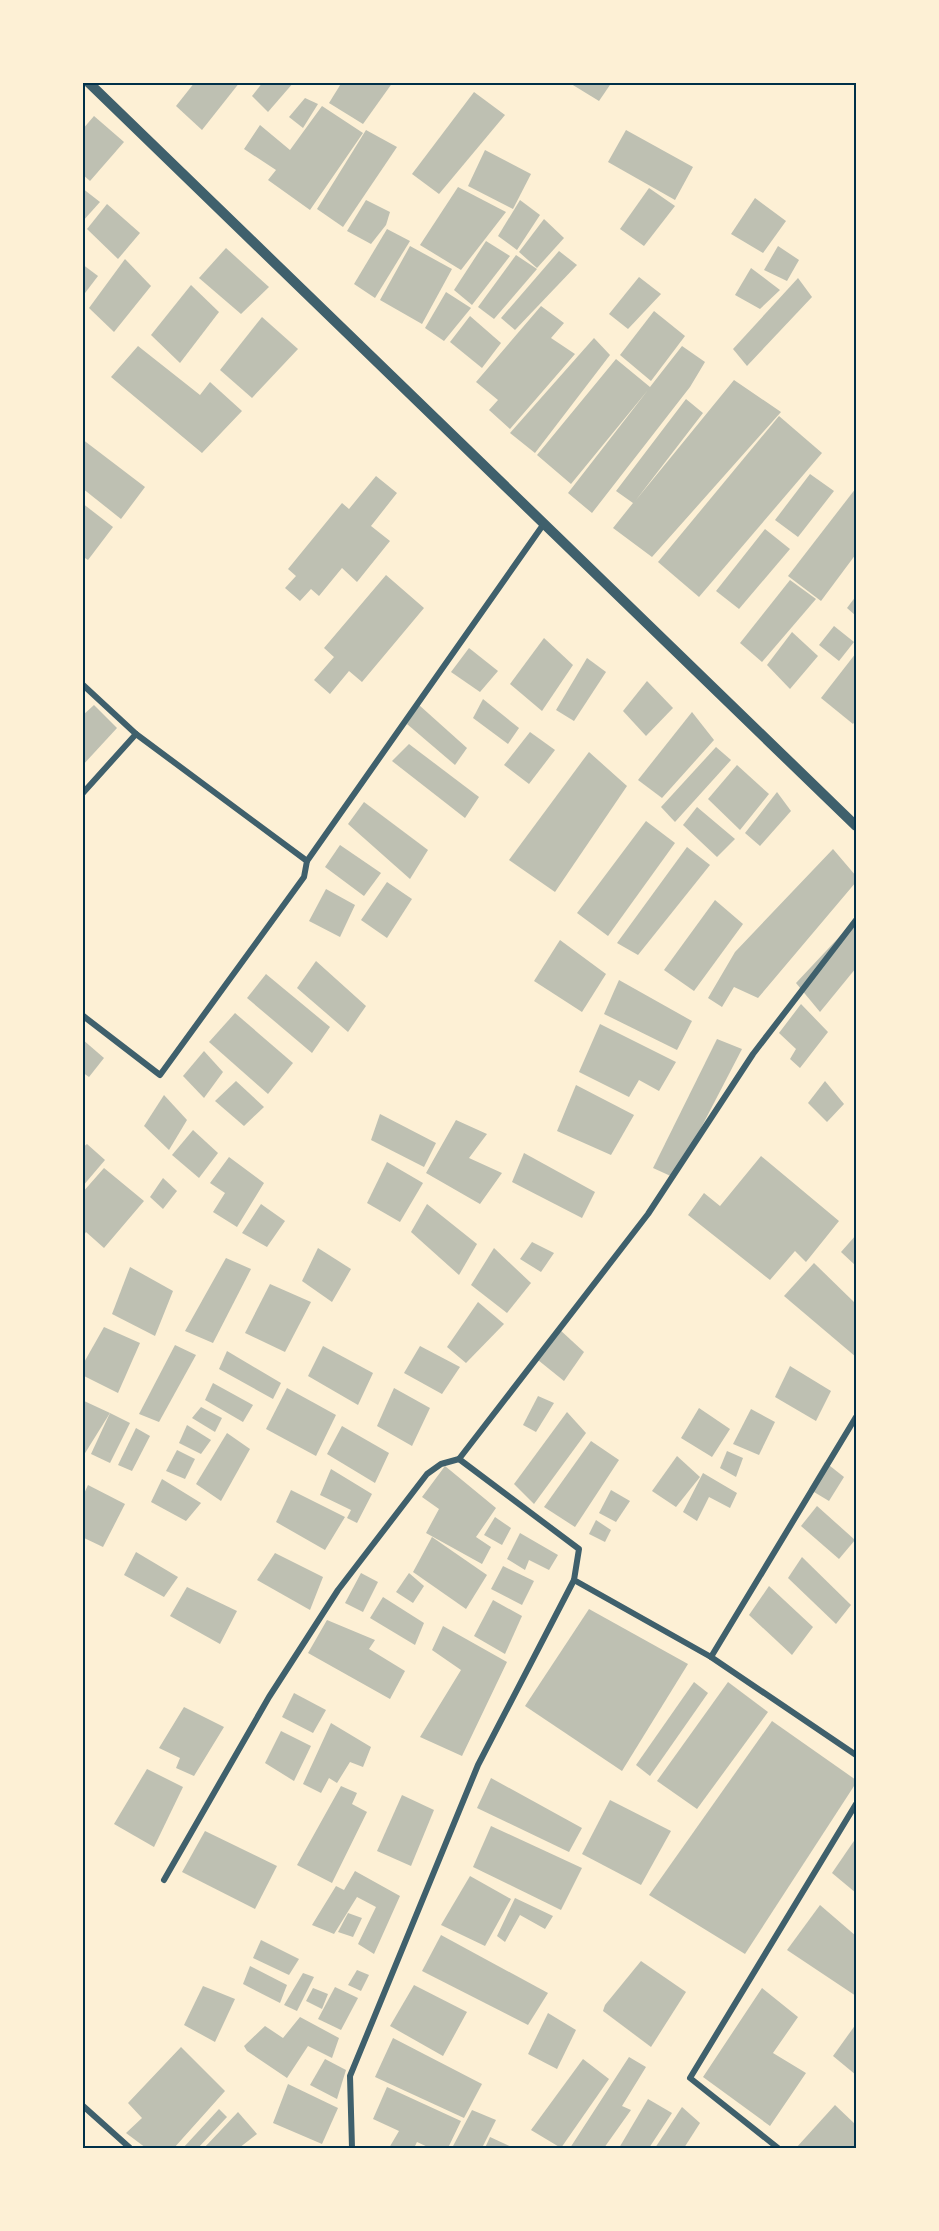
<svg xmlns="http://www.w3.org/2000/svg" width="939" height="2231" font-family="Lato,sans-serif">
  <rect width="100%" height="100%" fill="#fdf0d5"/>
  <!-- building -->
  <g fill="#bec0b2">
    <path d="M 195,82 L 240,82 L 202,130 L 176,106 Z"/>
    <path d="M 263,82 L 294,82 L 268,112 L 252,96 Z"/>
    <path d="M 342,82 L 393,82 L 363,124 L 329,103 Z"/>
    <path d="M 568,82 L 612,82 L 599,101 Z"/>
    <path d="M 474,92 L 505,115 L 439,194 L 412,174 Z"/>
    <path d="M 305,98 L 318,104 L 303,128 L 289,117 Z"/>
    <path d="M 322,106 L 363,133 L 310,210 L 268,180 L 276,170 L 244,149 L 260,125 L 290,150 Z"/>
    <path d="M 94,116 L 124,142 L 90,181 L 82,174 L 82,130 Z"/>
    <path d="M 366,130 L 397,147 L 343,227 L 317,209 Z"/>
    <path d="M 626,130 L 693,167 L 675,200 L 608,162 Z"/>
    <path d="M 485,150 L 531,174 L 513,209 L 468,186 Z"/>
    <path d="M 458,187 L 506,212 L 461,270 L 420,245 Z"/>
    <path d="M 82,188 L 100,202 L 82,222 Z"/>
    <path d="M 649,188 L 675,206 L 644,246 L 620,229 Z"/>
    <path d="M 755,198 L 786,221 L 763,253 L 731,234 Z"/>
    <path d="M 366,200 L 390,212 L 386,225 L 371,244 L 347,231 Z"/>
    <path d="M 520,200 L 540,215 L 517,250 L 498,236 Z"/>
    <path d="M 107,204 L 140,233 L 118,259 L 87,229 Z"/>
    <path d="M 544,219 L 564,238 L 537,268 L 519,252 Z"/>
    <path d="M 387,229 L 410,241 L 375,298 L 354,284 Z"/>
    <path d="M 486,241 L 510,256 L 472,305 L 454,290 Z"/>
    <path d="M 410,246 L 452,269 L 422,324 L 380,300 Z"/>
    <path d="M 778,246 L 799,260 L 787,281 L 764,270 Z"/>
    <path d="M 226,248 L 269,287 L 241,314 L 199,278 Z"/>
    <path d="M 559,251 L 577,265 L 515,330 L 501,318 Z"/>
    <path d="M 516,255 L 537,269 L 494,319 L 478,307 Z"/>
    <path d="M 125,259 L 151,286 L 114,332 L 89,308 Z"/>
    <path d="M 82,264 L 98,276 L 82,297 Z"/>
    <path d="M 751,268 L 780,290 L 760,309 L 735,295 Z"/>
    <path d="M 639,277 L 661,294 L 628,329 L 609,314 Z"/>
    <path d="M 798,278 L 812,297 L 747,366 L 733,349 Z"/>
    <path d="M 191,285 L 219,312 L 180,363 L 151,335 Z"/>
    <path d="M 446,292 L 471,308 L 444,341 L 425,328 Z"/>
    <path d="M 541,306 L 564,323 L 551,338 L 575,354 L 510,429 L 489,410 L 498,400 L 476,382 Z"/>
    <path d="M 654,311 L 685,336 L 651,381 L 620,355 Z"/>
    <path d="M 470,316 L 501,343 L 482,368 L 450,342 Z"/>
    <path d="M 262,317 L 298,349 L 252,398 L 220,370 Z"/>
    <path d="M 594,338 L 610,355 L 535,453 L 510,433 Z"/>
    <path d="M 138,346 L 200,395 L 210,382 L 242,411 L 202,453 L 111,377 Z"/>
    <path d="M 682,346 L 705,362 L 690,387 L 592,513 L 568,493 L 648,390 L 571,484 L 537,455 L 616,359 L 650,387 Z"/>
    <path d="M 734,380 L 781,412 L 652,557 L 613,528 L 633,503 L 616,491 L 686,399 L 703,413 L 636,500 Z"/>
    <path d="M 779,416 L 822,453 L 699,597 L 658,562 Z"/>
    <path d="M 82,439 L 145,487 L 121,519 L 82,488 Z"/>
    <path d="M 810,474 L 834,491 L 798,537 L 775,520 Z"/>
    <path d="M 376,476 L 397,493 L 371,526 L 390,541 L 357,582 L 342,568 L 319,596 L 311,589 L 300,601 L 285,588 L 296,576 L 288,569 L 342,503 L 349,509 Z"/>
    <path d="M 856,488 L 856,554 L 821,601 L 788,576 Z"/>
    <path d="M 82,503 L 113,527 L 88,560 L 82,556 Z"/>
    <path d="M 765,529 L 790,549 L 739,609 L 716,591 Z"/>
    <path d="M 386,575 L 424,608 L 362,682 L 349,671 L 330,694 L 314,680 L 334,657 L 324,648 Z"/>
    <path d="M 790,580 L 816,599 L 762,662 L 740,643 Z"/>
    <path d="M 856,596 L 856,616 L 847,608 Z"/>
    <path d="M 834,626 L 854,642 L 839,661 L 819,645 Z"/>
    <path d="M 792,632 L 818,656 L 790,689 L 767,665 Z"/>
    <path d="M 544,638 L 573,665 L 542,711 L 510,684 Z"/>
    <path d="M 469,648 L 498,671 L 480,692 L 451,672 Z"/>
    <path d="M 856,653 L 856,720 L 853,724 L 821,698 Z"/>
    <path d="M 587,658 L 606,672 L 574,721 L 556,710 Z"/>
    <path d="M 647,681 L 673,708 L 646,736 L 623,711 Z"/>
    <path d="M 483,699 L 519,728 L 508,744 L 473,718 Z"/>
    <path d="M 94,705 L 117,728 L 82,766 L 82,716 Z"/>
    <path d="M 419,705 L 467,748 L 455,765 L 407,724 Z"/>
    <path d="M 692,712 L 714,740 L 662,798 L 638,780 Z"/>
    <path d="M 530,732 L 555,750 L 529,784 L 504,765 Z"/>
    <path d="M 409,744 L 479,797 L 465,818 L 392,761 Z"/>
    <path d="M 716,747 L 731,760 L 675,822 L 661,807 Z"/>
    <path d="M 589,752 L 627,786 L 555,892 L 509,860 Z"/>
    <path d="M 737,765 L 769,794 L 740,830 L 708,799 Z"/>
    <path d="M 777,792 L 791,811 L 760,846 L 745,833 Z"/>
    <path d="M 364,802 L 428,850 L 410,879 L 348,824 Z"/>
    <path d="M 697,807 L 735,839 L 717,857 L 683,825 Z"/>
    <path d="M 646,821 L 675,843 L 608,936 L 577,913 Z"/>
    <path d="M 340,845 L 381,873 L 364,896 L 325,867 Z"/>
    <path d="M 687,847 L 710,865 L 638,955 L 617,943 Z"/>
    <path d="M 833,849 L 856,876 L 856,882 L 758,998 L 734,987 L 722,1007 L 708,998 L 735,952 Z"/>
    <path d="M 387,882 L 412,899 L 387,938 L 361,920 Z"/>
    <path d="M 326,889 L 355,905 L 340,937 L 309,921 Z"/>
    <path d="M 715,900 L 743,924 L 694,991 L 664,970 Z"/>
    <path d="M 856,919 L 856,968 L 820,1012 L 796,983 Z"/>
    <path d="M 560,940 L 606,974 L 582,1012 L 534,981 Z"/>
    <path d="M 316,961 L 366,1006 L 348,1032 L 297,988 Z"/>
    <path d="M 266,974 L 330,1027 L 312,1053 L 247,998 Z"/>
    <path d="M 619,980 L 692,1021 L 677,1050 L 604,1014 Z"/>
    <path d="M 801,1004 L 828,1032 L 800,1068 L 790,1059 L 796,1049 L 779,1033 Z"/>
    <path d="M 235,1013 L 293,1063 L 268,1094 L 209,1042 Z"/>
    <path d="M 600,1024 L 676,1062 L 659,1091 L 639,1080 L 629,1097 L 579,1072 Z"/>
    <path d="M 82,1039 L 104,1058 L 89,1077 L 82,1072 Z"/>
    <path d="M 717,1039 L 742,1049 L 675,1178 L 653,1168 Z"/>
    <path d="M 204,1051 L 223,1072 L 204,1098 L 183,1076 Z"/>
    <path d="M 236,1081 L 264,1107 L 244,1126 L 215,1101 Z"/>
    <path d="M 825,1081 L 844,1104 L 827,1122 L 808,1103 Z"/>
    <path d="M 576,1085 L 634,1115 L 611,1155 L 557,1131 Z"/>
    <path d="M 164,1095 L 187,1120 L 169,1150 L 144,1126 Z"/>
    <path d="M 380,1114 L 436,1143 L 424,1167 L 371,1140 Z"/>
    <path d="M 456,1120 L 487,1134 L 469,1158 L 502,1173 L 480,1204 L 426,1173 Z"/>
    <path d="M 193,1130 L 218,1153 L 199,1178 L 172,1155 Z"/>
    <path d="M 87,1144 L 105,1160 L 82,1187 L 82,1148 Z"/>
    <path d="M 524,1153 L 595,1192 L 582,1218 L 512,1182 Z"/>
    <path d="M 761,1156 L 839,1221 L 806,1262 L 795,1251 L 770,1280 L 688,1215 L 704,1193 L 720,1206 Z"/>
    <path d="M 229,1157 L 264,1183 L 237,1227 L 213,1212 L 225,1193 L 210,1183 Z"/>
    <path d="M 387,1162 L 423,1183 L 400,1222 L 367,1203 Z"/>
    <path d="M 104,1168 L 144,1201 L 104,1248 L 86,1232 L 82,1238 L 82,1193 Z"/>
    <path d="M 163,1178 L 177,1191 L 163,1209 L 150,1197 Z"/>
    <path d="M 261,1204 L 285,1221 L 267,1247 L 242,1233 Z"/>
    <path d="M 427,1204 L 477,1244 L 459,1275 L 411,1232 Z"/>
    <path d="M 856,1235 L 856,1266 L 841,1252 Z"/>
    <path d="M 532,1242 L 554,1253 L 541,1272 L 520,1259 Z"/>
    <path d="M 318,1248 L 351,1269 L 332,1302 L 302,1281 Z"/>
    <path d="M 494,1248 L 531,1283 L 507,1313 L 471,1285 Z"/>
    <path d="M 226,1258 L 251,1269 L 213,1343 L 185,1331 Z"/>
    <path d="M 814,1263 L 856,1304 L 856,1357 L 784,1296 Z"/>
    <path d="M 130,1267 L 173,1291 L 155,1336 L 112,1314 Z"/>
    <path d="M 270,1284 L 311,1302 L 285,1352 L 245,1333 Z"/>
    <path d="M 478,1302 L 504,1324 L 466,1363 L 447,1347 Z"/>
    <path d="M 104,1327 L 140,1343 L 118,1393 L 82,1375 L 82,1366 Z"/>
    <path d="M 559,1329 L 584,1352 L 564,1381 L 538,1360 Z"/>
    <path d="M 175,1345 L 196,1355 L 159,1422 L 139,1414 Z"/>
    <path d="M 323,1346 L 373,1373 L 358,1405 L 308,1376 Z"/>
    <path d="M 420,1346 L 460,1367 L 442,1394 L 404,1373 Z"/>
    <path d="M 227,1351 L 281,1383 L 273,1399 L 219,1369 Z"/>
    <path d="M 790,1366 L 831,1391 L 816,1421 L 775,1397 Z"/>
    <path d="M 213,1383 L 253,1405 L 243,1422 L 205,1400 Z"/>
    <path d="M 287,1388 L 336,1415 L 316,1456 L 266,1429 Z"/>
    <path d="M 394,1388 L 430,1408 L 412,1446 L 377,1426 Z"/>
    <path d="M 538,1396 L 554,1403 L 536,1432 L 523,1425 Z"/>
    <path d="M 82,1400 L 110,1413 L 82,1458 Z"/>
    <path d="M 201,1407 L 222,1418 L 215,1432 L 192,1418 Z"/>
    <path d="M 699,1408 L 730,1429 L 712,1457 L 681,1438 Z"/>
    <path d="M 751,1409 L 775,1422 L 759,1455 L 733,1444 Z"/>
    <path d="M 567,1412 L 586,1433 L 534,1504 L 514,1484 Z"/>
    <path d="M 110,1413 L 130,1423 L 110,1463 L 91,1454 Z"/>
    <path d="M 187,1425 L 211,1440 L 201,1454 L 179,1443 Z"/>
    <path d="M 342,1426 L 389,1453 L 375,1483 L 327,1454 Z"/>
    <path d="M 136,1428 L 150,1436 L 132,1471 L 118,1465 Z"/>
    <path d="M 227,1433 L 250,1449 L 221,1501 L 196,1484 Z"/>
    <path d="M 591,1441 L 619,1460 L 575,1527 L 544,1507 Z"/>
    <path d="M 177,1450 L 195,1459 L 185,1479 L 166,1471 Z"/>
    <path d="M 727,1451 L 743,1458 L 736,1477 L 720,1468 Z"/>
    <path d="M 677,1456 L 700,1477 L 676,1507 L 652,1491 Z"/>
    <path d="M 825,1462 L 844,1477 L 829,1501 L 809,1489 Z"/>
    <path d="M 445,1466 L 496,1508 L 476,1537 L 491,1547 L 482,1564 L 426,1533 L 439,1509 L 422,1497 Z"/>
    <path d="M 331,1469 L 372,1494 L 357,1523 L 347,1518 L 351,1510 L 320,1495 Z"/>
    <path d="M 703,1473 L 737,1493 L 730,1508 L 709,1497 L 697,1521 L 683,1512 Z"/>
    <path d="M 162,1479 L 201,1503 L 186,1521 L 151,1502 Z"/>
    <path d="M 88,1485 L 125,1504 L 103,1547 L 82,1537 L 82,1498 Z"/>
    <path d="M 291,1490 L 345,1517 L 325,1550 L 276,1522 Z"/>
    <path d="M 611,1490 L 630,1501 L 616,1522 L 599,1513 Z"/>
    <path d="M 817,1506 L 855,1540 L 839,1559 L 801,1526 Z"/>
    <path d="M 495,1517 L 511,1528 L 502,1545 L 484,1535 Z"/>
    <path d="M 596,1520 L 611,1530 L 605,1542 L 589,1534 Z"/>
    <path d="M 520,1533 L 558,1555 L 549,1570 L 529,1560 L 525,1570 L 507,1559 Z"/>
    <path d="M 432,1537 L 487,1575 L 466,1609 L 413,1572 Z"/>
    <path d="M 136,1552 L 178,1577 L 164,1597 L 124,1575 Z"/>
    <path d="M 275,1553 L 323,1577 L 310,1610 L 257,1580 Z"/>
    <path d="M 802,1557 L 851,1605 L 836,1624 L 788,1578 Z"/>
    <path d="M 503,1566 L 534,1581 L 522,1605 L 491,1589 Z"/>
    <path d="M 361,1573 L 378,1582 L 363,1612 L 345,1603 Z"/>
    <path d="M 409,1573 L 424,1586 L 413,1603 L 396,1592 Z"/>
    <path d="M 769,1586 L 813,1627 L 792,1655 L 749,1615 Z"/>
    <path d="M 187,1587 L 237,1611 L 220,1644 L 170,1616 Z"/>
    <path d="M 383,1597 L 424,1623 L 415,1645 L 370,1618 Z"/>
    <path d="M 493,1600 L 522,1616 L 505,1654 L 474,1636 Z"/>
    <path d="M 589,1609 L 688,1664 L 622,1771 L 525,1706 Z"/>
    <path d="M 327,1620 L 375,1640 L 369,1649 L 405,1671 L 390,1699 L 308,1653 Z"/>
    <path d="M 443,1626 L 507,1662 L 462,1756 L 420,1737 L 461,1670 L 432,1650 Z"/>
    <path d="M 694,1682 L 708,1693 L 650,1776 L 636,1765 Z"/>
    <path d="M 728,1682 L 768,1712 L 697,1809 L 657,1781 Z"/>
    <path d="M 294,1693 L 326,1710 L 313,1733 L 282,1717 Z"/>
    <path d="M 184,1707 L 224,1727 L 194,1776 L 176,1768 L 180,1758 L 159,1748 Z"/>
    <path d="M 772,1721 L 856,1780 L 856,1783 L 745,1954 L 649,1895 Z"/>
    <path d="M 331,1723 L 371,1747 L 363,1767 L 350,1762 L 337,1783 L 329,1778 L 321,1793 L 303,1784 Z"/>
    <path d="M 281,1731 L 311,1746 L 294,1781 L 265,1763 Z"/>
    <path d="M 147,1769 L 183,1787 L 154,1847 L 114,1824 Z"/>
    <path d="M 491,1778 L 582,1828 L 569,1852 L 477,1808 Z"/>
    <path d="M 341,1786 L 357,1793 L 352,1804 L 367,1812 L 332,1883 L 297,1865 Z"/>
    <path d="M 402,1795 L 434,1810 L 411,1866 L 377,1851 Z"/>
    <path d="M 610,1800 L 671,1831 L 641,1885 L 582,1854 Z"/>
    <path d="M 491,1826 L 582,1868 L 561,1910 L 473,1867 Z"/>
    <path d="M 205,1831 L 277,1866 L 255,1909 L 182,1872 Z"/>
    <path d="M 856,1838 L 856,1893 L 832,1873 Z"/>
    <path d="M 355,1871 L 400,1896 L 374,1954 L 358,1944 L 376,1907 L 357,1897 L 334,1934 L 312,1925 L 336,1886 L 344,1890 Z"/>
    <path d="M 470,1876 L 511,1899 L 485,1946 L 441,1925 Z"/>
    <path d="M 515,1898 L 553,1916 L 545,1929 L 520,1915 L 505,1942 L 497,1936 Z"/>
    <path d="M 820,1905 L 856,1936 L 856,1996 L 787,1950 Z"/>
    <path d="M 348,1913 L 362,1918 L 353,1937 L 338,1932 Z"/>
    <path d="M 441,1935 L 548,1993 L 528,2025 L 422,1971 Z"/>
    <path d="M 261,1940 L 299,1959 L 289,1975 L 253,1958 Z"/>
    <path d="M 641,1961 L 686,1992 L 651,2047 L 603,2011 L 605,2005 Z"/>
    <path d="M 250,1966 L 287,1985 L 280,2003 L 243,1984 Z"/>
    <path d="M 357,1970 L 369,1975 L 361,1991 L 348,1985 Z"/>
    <path d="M 303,1973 L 314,1977 L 297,2011 L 284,2005 Z"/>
    <path d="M 414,1985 L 467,2012 L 443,2056 L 390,2026 Z"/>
    <path d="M 203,1986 L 235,1999 L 215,2042 L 184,2025 Z"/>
    <path d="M 335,1987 L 358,1998 L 341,2030 L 318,2019 Z"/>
    <path d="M 313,1988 L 328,1994 L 322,2009 L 306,2001 Z"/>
    <path d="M 762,1988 L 798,2017 L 773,2053 L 806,2073 L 770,2126 L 703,2077 Z"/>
    <path d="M 548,2013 L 576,2030 L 557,2069 L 528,2054 Z"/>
    <path d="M 300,2017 L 339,2038 L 332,2058 L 308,2046 L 287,2078 L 247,2051 L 244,2046 L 265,2026 L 283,2038 Z"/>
    <path d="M 856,2024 L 856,2075 L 833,2056 Z"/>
    <path d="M 393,2038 L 482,2084 L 464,2118 L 375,2077 Z"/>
    <path d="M 181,2047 L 225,2091 L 174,2148 L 146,2148 L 126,2133 L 142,2118 L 128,2103 Z"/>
    <path d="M 629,2057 L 646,2067 L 622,2106 L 631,2110 L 604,2148 L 570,2148 Z"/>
    <path d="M 325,2059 L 346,2070 L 337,2099 L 310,2085 Z"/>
    <path d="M 583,2059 L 609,2079 L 561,2148 L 531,2130 Z"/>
    <path d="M 288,2084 L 338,2108 L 322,2144 L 273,2123 Z"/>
    <path d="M 387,2087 L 461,2121 L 448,2148 L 430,2148 L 417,2142 L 414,2148 L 389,2148 L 399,2131 L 373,2119 Z"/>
    <path d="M 648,2099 L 672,2113 L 649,2148 L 619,2148 Z"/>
    <path d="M 835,2105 L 856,2125 L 856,2148 L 796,2148 Z"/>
    <path d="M 682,2107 L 700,2123 L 684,2148 L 655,2148 Z"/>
    <path d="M 219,2109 L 227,2117 L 198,2148 L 183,2148 Z"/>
    <path d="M 472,2110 L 496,2120 L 482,2148 L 452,2148 Z"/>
    <path d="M 238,2112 L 257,2134 L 239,2148 L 204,2148 Z"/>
    <path d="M 490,2137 L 514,2148 L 485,2148 Z"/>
  </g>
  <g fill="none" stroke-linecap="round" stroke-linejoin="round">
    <!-- minor -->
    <g stroke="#3f606c" stroke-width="6">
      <path d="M 82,684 L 136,734 L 307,861 L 304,877 L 160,1075 L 82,1015"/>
      <path d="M 82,794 L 136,734"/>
      <path d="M 307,861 L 543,525"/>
      <path d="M 856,920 L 753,1054 L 648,1214 L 459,1459 L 579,1549 L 574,1580 L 711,1657 L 856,1417"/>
      <path d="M 711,1657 L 856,1755"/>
      <path d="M 164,1880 L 269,1697 L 338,1590 L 427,1474 L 441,1464 L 459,1459"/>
      <path d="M 82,2105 L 130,2148"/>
      <path d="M 352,2148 L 350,2076 L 478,1765 L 574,1580"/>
      <path d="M 778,2148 L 690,2078 L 856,1804"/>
    </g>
    <!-- tertiary -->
    <path stroke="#3f606c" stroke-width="10" d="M 88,82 L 856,826"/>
  </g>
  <!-- border -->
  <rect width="939" height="2231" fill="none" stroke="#fdf0d5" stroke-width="168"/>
  <rect x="84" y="84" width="771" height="2063" fill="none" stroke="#003049" stroke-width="2"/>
</svg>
